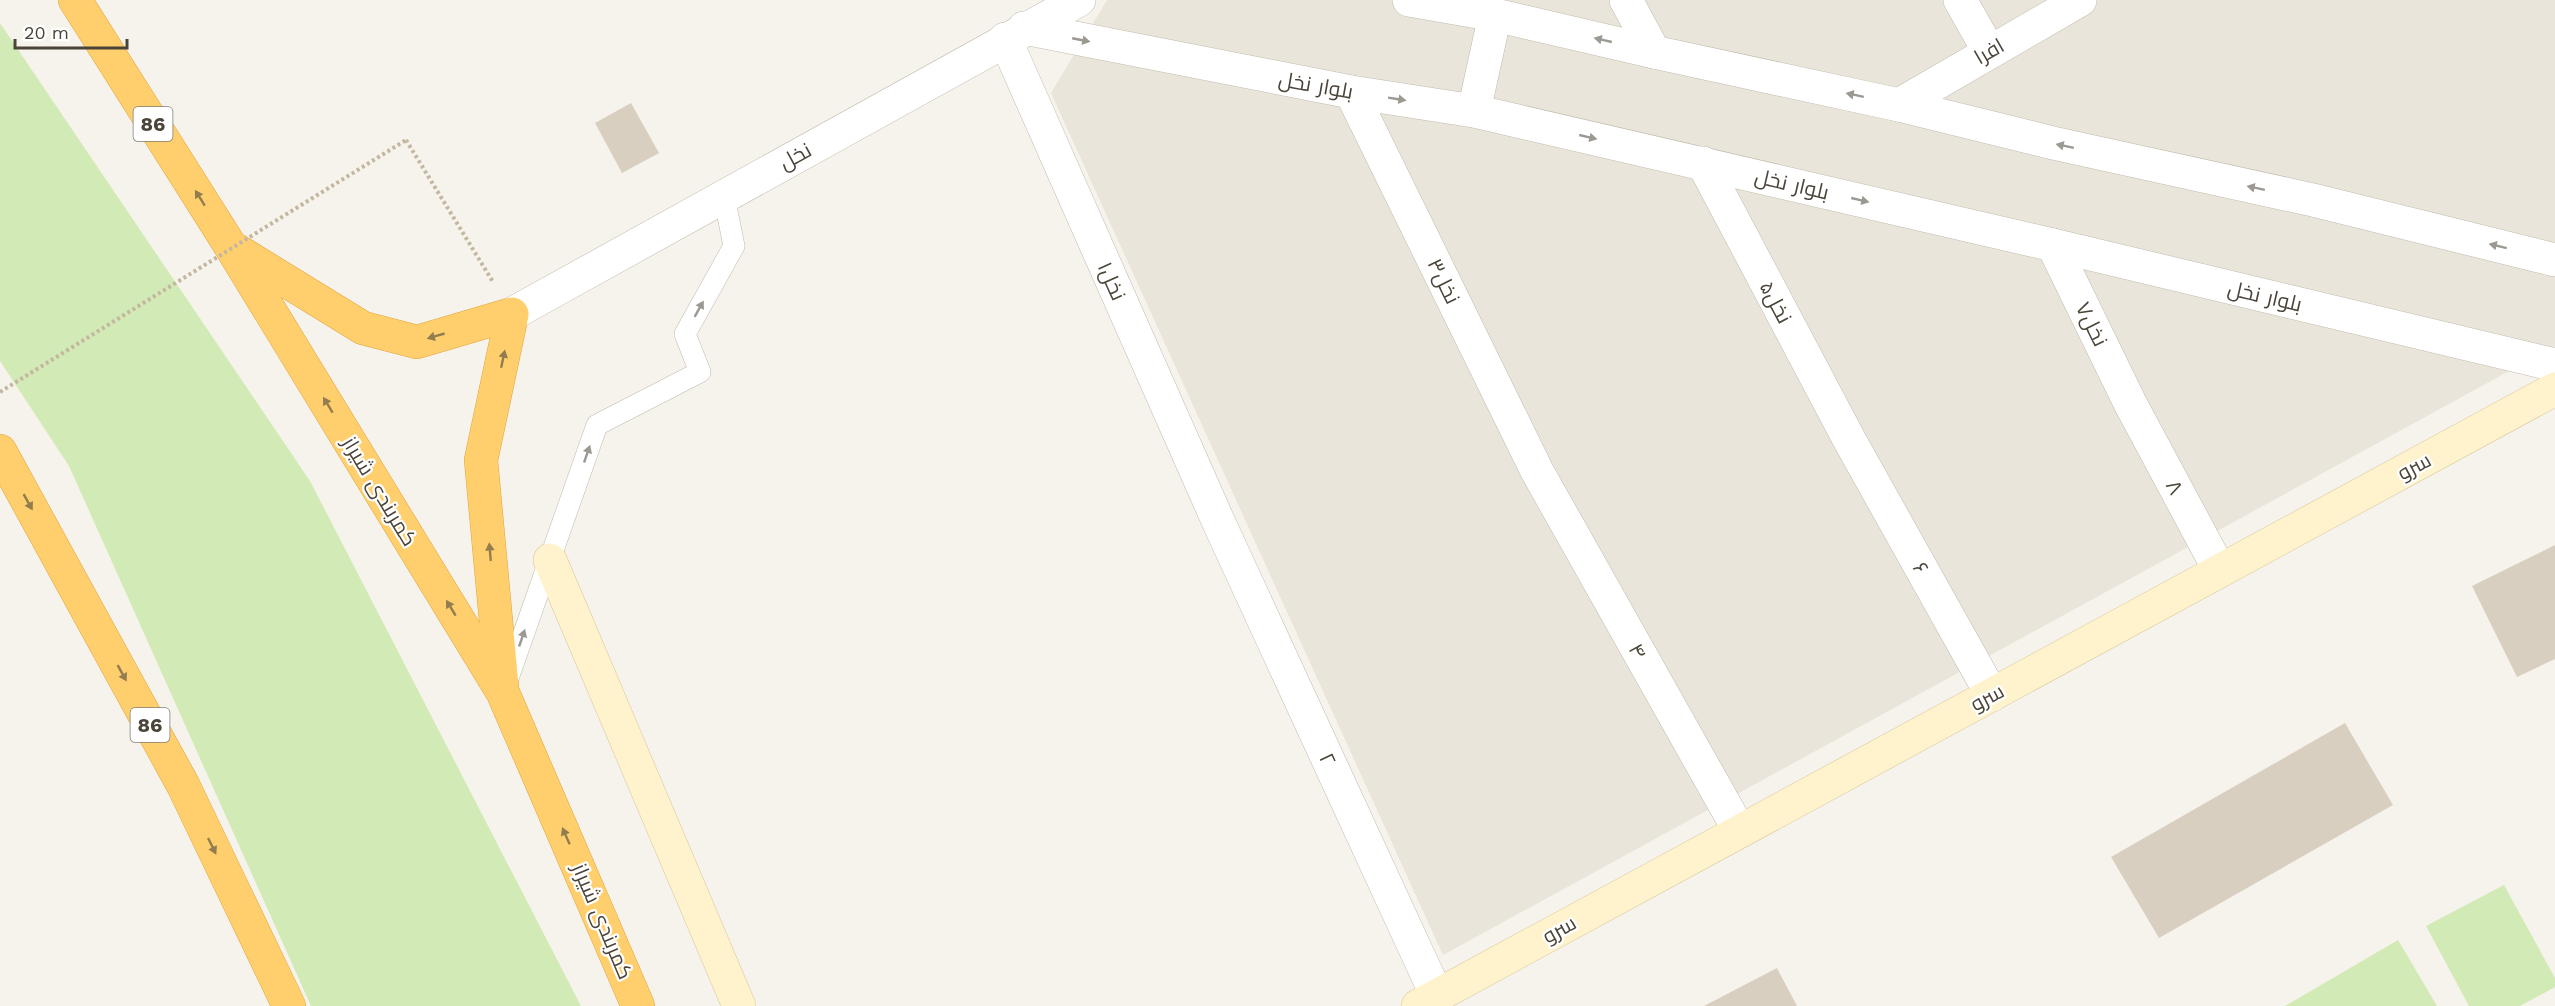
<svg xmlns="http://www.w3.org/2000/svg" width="2555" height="1006" font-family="'Work Sans',Cairo,sans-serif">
  <rect width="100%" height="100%" fill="#f6f3ec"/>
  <!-- residential -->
  <path fill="#eae5da" d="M 1107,0 L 2555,0 L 2555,346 L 1443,955 L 1051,93 Z"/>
  <!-- green -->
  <g fill="#d2eab5">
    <path d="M 0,23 L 310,481 L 581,1006 L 311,1006 L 69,466 L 0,361 Z"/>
    <path d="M 2504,885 L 2555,978 L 2555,987 L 2520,1006 L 2469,1006 L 2426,926 Z"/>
    <path d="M 2398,940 L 2437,1006 L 2285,1006 Z"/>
  </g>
  <!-- building -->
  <g fill="#d8cfc1">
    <path d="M 631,103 L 659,153 L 622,173 L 595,123 Z"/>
    <path d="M 2555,545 L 2555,659 L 2517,677 L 2472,586 Z"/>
    <path d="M 2345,723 L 2393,805 L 2159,938 L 2111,857 Z"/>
    <path d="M 1777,968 L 1797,1006 L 1704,1006 Z"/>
  </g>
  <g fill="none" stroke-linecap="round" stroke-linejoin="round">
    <defs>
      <path id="lane" d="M 506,684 L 597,425 L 700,372 L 685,334 L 734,246 L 724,196"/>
      <g id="street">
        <path d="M 1409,0 L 1495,15 L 1654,52 L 1899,105 L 2053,143 L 2313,200 L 2555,260"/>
        <path d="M 1626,0 L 1654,52"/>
        <path d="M 1960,0 L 1989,51"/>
        <path d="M 1024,28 L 1351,92 L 1474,111 L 2053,245 L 2555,365"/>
        <path d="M 1005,39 L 1219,523 L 1437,996"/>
        <path d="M 1351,92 L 1537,471 L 1739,830"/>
        <path d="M 1899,105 L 2080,0"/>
        <path d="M 1474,111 L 1495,15"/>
        <path d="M 1703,163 L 1850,441 L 1992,695"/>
        <path d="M 2053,245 L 2130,403 L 2220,571"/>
        <path d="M 512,314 L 1079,0"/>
      </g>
      <g id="secondary">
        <path d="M 550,560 L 739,1006"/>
        <path d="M 1418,1006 L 2555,389"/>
      </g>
      <g id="highway">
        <path d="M 75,0 L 231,247 L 503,693 L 638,1006"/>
        <path d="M 236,250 L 363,328 L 417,342 L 512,314 L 481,460 L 502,686"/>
        <path d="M 0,451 L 183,785 L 289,1006"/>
      </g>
    </defs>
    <!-- lane casing -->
    <use href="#lane" stroke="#c2bbae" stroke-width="22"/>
    <!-- street casing -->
    <use href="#street" stroke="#c2bbae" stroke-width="34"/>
    <!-- secondary casing -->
    <use href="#secondary" stroke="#d6c79b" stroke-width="34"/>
    <!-- highway casing -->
    <use href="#highway" stroke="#e0a43c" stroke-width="34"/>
    <!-- path -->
    <path stroke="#c4b79f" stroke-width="4" stroke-dasharray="3 3" stroke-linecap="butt" d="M 406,140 L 493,282"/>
    <!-- lane -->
    <use href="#lane" stroke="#fff" stroke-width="21"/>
    <!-- street -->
    <use href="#street" stroke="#fff" stroke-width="33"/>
    <!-- secondary -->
    <use href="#secondary" stroke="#fff3cd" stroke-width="33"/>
    <!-- highway -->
    <use href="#highway" stroke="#ffcf6e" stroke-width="33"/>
    <!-- path-bridge -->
    <path stroke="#c4b79f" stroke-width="4" stroke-dasharray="3 3" stroke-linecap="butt" d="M 0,392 L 406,140"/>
  </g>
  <!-- one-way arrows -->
  <defs><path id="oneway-solid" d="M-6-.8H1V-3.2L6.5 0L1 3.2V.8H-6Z" transform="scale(1.5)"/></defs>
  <g fill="#9c9892">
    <use href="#oneway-solid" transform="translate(1081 40) rotate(11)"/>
    <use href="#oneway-solid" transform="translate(1603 40) rotate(-167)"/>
    <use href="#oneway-solid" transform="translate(1855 95) rotate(-168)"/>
    <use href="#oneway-solid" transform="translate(1397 99) rotate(9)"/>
    <use href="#oneway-solid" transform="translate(1588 137) rotate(13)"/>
    <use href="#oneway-solid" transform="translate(2065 146) rotate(-168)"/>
    <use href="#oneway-solid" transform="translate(2256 188) rotate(-168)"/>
    <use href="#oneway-solid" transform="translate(1860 200) rotate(13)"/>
    <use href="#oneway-solid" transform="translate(2498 246) rotate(-166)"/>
    <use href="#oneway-solid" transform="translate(699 309) rotate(-61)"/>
    <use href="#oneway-solid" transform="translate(587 454) rotate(-71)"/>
    <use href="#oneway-solid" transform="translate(522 638) rotate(-71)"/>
  </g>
  <g fill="#937c4e">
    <use href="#oneway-solid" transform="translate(200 198) rotate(-122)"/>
    <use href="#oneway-solid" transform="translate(436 336) rotate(164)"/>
    <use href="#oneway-solid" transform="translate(503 359) rotate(-78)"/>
    <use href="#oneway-solid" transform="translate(328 405) rotate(-121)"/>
    <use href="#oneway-solid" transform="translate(28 502) rotate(61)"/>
    <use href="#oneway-solid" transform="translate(490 552) rotate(-95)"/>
    <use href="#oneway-solid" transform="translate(451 608) rotate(-121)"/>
    <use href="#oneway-solid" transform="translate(122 673) rotate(61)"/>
    <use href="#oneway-solid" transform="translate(566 836) rotate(-114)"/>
    <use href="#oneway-solid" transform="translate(212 846) rotate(64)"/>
  </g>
  <g text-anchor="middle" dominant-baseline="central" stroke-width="4.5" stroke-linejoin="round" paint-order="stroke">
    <!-- shield labels -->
    <g fill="#fff" stroke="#817c74" stroke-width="1.5">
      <rect x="133.5" y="107" width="39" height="34" rx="4.5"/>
      <rect x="130.5" y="708" width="39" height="34" rx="4.5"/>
    </g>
    <g font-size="20" font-weight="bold" fill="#4b4439">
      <text x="153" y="124">86</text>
      <text x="150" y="725">86</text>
    </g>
    <!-- street labels -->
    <g font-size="21" fill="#4b4439" stroke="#fff">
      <text transform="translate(1989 51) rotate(-30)">افرا</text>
      <text transform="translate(1316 85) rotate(10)">بلوار نخل</text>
      <text transform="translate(795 156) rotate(-29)">نخل</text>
      <text transform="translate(1792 184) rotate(13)">بلوار نخل</text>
      <text transform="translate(1112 281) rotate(66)">نخل۱</text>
      <text transform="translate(1444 281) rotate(64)">نخل۳</text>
      <text transform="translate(2265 296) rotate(13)">بلوار نخل</text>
      <text transform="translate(1776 302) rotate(62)">نخل۵</text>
      <text transform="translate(2092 324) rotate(64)">نخل۷</text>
      <text transform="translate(2414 466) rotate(-28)">سرو</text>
      <text transform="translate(2175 487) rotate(62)">۸</text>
      <text transform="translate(380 491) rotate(59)">کمربندی شیراز</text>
      <text transform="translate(1921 568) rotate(61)">۶</text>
      <text transform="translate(1638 651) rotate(61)">۴</text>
      <text transform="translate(1987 697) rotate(-28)">سرو</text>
      <text transform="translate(1328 759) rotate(65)">۲</text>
      <text transform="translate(603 921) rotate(67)">کمربندی شیراز</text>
      <text transform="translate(1559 929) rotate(-29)">سرو</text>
    </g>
  </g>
  <!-- scale -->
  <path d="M15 39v9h112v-9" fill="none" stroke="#4b4439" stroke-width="3"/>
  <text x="24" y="39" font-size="18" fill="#4b4439" stroke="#ffffff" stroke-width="4.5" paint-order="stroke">20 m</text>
</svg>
